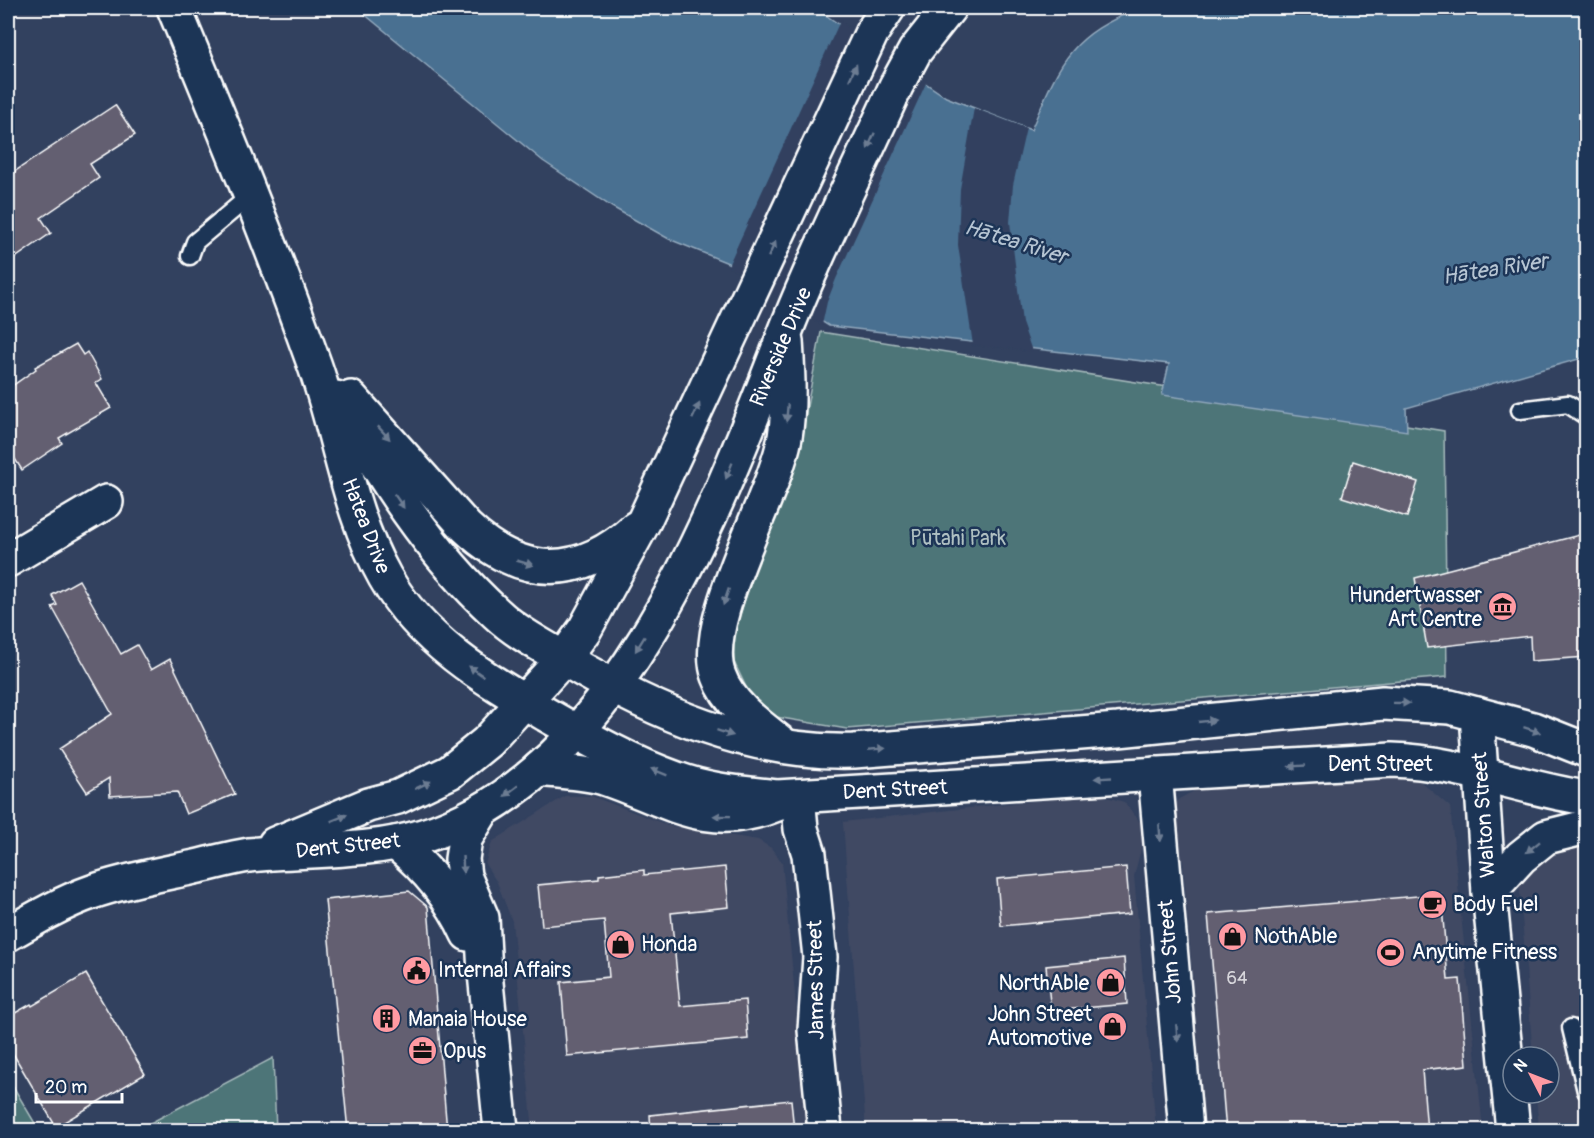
<svg xmlns="http://www.w3.org/2000/svg" width="1594" height="1138" font-family="Pangolin,sans-serif">
  <rect width="100%" height="100%" fill="#32415f"/>
  <filter id="ink" filterUnits="userSpaceOnUse"><feTurbulence type="fractalNoise" baseFrequency=".0167" numOctaves="2"/><feDisplacementMap in="SourceGraphic" scale="12" xChannelSelector="R" yChannelSelector="G"/><feConvolveMatrix kernelMatrix="1 2 1 2 8 2 1 2 1" color-interpolation-filters="sRGB"/></filter>
  <g filter="url(#ink)">
    <!-- built -->
    <g fill="#414a64">
      <path d="M 1398,773 L 1421,782 L 1450,807 L 1483,1130 L 1205,1130 L 1183,861 L 1174,843 L 1170,817 L 1179,799 L 1196,790 Z"/>
      <path d="M 1096,794 L 1124,802 L 1140,822 L 1142,845 L 1134,876 L 1156,1130 L 866,1130 L 843,822 Z"/>
      <path d="M 565,796 L 591,796 L 670,826 L 758,840 L 771,848 L 782,862 L 808,1130 L 533,1130 L 512,921 L 497,882 L 485,864 L 492,842 Z"/>
      <path d="M 1586,843 L 1586,1130 L 1539,1130 L 1536,1093 L 1549,1093 L 1549,1057 L 1533,1057 L 1519,878 L 1545,848 Z"/>
    </g>
    <!-- green -->
    <g fill="#4d7478" stroke="#a6babc" stroke-width="1.5">
      <path d="M 821,332 L 1444,431 L 1447,677 L 847,729 L 776,717 L 748,691 L 734,662 L 733,635 L 803,428 Z"/>
      <path d="M 273,1058 L 276,1130 L 137,1130 Z"/>
      <path d="M 8,1078 L 39,1130 L 8,1130 Z"/>
    </g>
    <!-- water -->
    <path fill="#496f91" stroke="#92a9bd" stroke-width="1.5" d="M 357,8 L 815,8 L 946,97 L 1031,130 C 1060,63 1068,36 1140,8 L 1586,8 L 1586,357 L 1406,408 L 1407,431 L 1162,395 L 1169,364 L 829,326 L 728,263 L 669,239 L 612,207 L 543,161 Z"/>
    <!-- pier -->
    <g fill="#32415f">
      <path d="M 840,21 L 927,81 L 836,279 L 827,302 L 822,325 L 728,266 Z"/>
      <path d="M 974,108 L 1026,128 L 1013,185 L 1010,222 L 1022,323 L 1032,351 L 973,345 L 958,245 L 960,189 Z"/>
    </g>
    <!-- building -->
    <g fill="#635e71" stroke="#fff" stroke-width="1.5">
      <path d="M 115,105 L 135,135 L 90,164 L 99,178 L 41,218 L 51,233 L 8,263 L 8,176 Z"/>
      <path d="M 76,344 L 83,355 L 87,352 L 102,379 L 96,383 L 111,408 L 59,438 L 62,443 L 22,470 L 8,448 L 8,389 L 36,369 L 35,367 Z"/>
      <path d="M 1353,461 L 1418,482 L 1407,517 L 1342,497 Z"/>
      <path d="M 1587,533 L 1587,657 L 1531,661 L 1530,636 L 1427,648 L 1415,578 Z"/>
      <path d="M 79,580 L 121,654 L 137,645 L 151,670 L 170,659 L 235,794 L 186,814 L 177,792 L 110,796 L 109,778 L 87,792 L 59,749 L 112,714 L 52,607 L 57,605 L 52,595 Z"/>
      <path d="M 725,867 L 729,907 L 671,913 L 680,1006 L 745,1000 L 748,1039 L 567,1056 L 561,982 L 609,977 L 604,920 L 542,926 L 538,885 L 599,879 L 599,875 L 644,870 L 644,875 Z"/>
      <path d="M 1126,867 L 1130,914 L 1001,926 L 997,879 Z"/>
      <path d="M 409,891 L 428,907 L 447,1131 L 348,1131 L 325,900 Z"/>
      <path d="M 1441,894 L 1448,980 L 1460,979 L 1467,1065 L 1422,1070 L 1427,1131 L 1226,1131 L 1208,914 Z"/>
      <path d="M 1124,958 L 1127,1004 L 1051,1011 L 1046,966 Z"/>
      <path d="M 86,974 L 145,1074 L 56,1127 L 8,1045 L 8,1017 L 31,1004 L 32,1006 Z"/>
      <path d="M 791,1100 L 794,1131 L 651,1131 L 650,1115 Z"/>
    </g>
    <g fill="none" stroke-linecap="round" stroke-linejoin="round">
      <defs>
        <g id="lane">
          <path d="M 190,256 L 195,242 L 251,195"/>
          <path d="M 1520,410 L 1568,404 L 1586,416"/>
          <path d="M 1571,1028 L 1586,1091"/>
        </g>
        <g id="street">
          <path d="M 8,560 L 106,502"/>
          <path d="M 1155,774 L 1186,1130"/>
        </g>
        <g id="secondary">
          <path d="M 174,8 C 222,124 270,240 312,358 C 339,430 347,510 385,577 C 422,642 484,678 547,715 C 589,739 631,763 677,779 C 709,791 743,793 777,797 L 1392,760 C 1459,762 1520,788 1586,798"/>
          <path d="M 336,398 C 382,475 429,552 496,613 C 517,633 543,646 568,661 C 655,713 750,754 854,751 L 1118,730 L 1383,703 L 1450,707 L 1533,729 L 1586,750"/>
          <path d="M 351,398 L 466,527 C 522,580 580,579 636,528"/>
          <path d="M 1477,714 L 1489,892 L 1513,1130"/>
          <path d="M 784,745 C 761,727 729,705 719,676 C 698,622 774,499 785,437 C 790,405 788,373 786,341"/>
          <path d="M 539,769 C 560,772 584,772 604,778 C 667,799 708,833 777,804"/>
          <path d="M 798,796 L 801,829 L 809,854 L 820,957 L 815,1030 L 825,1130"/>
          <path d="M 482,811 L 465,839 L 462,859 L 464,876 L 482,918 L 485,973 L 501,1130"/>
          <path d="M 396,843 C 428,869 451,897 468,934"/>
          <path d="M 275,844 L 368,805 L 398,797 L 450,772 L 487,742 L 564,658 L 585,629 L 644,521 L 872,32 L 888,8"/>
          <path d="M 1489,892 L 1521,857 L 1546,837 L 1586,827"/>
          <path d="M 8,934 C 34,919 63,902 92,892 C 123,881 157,875 190,868 C 210,864 230,858 249,855 C 305,849 371,853 423,836 C 625,773 720,498 790,320 C 822,241 861,164 896,86 L 915,51 L 949,8"/>
        </g>
      </defs>
      <!-- lane casing -->
      <use href="#lane" stroke="#fff" stroke-width="21"/>
      <!-- street casing -->
      <use href="#street" stroke="#fff" stroke-width="38"/>
      <!-- secondary casing -->
      <use href="#secondary" stroke="#fff" stroke-width="38"/>
      <!-- lane -->
      <use href="#lane" stroke="#1d3557" stroke-width="16"/>
      <!-- street -->
      <use href="#street" stroke="#1d3557" stroke-width="33"/>
      <!-- secondary -->
      <use href="#secondary" stroke="#1d3557" stroke-width="33"/>
    </g>
    <!-- one-way arrows -->
    <defs><path id="oneway-solid" d="M-6-.8H1V-3.2L6.5 0L1 3.2V.8H-6Z" transform="scale(1.5)"/></defs>
    <g fill="#6c7c92">
      <use href="#oneway-solid" transform="translate(853 72) rotate(-65)"/>
      <use href="#oneway-solid" transform="translate(871 141) rotate(114)"/>
      <use href="#oneway-solid" transform="translate(772 249) rotate(-65)"/>
      <use href="#oneway-solid" transform="translate(696 411) rotate(-65)"/>
      <use href="#oneway-solid" transform="translate(787 413) rotate(95)"/>
      <use href="#oneway-solid" transform="translate(384 433) rotate(47)"/>
      <use href="#oneway-solid" transform="translate(729 471) rotate(112)"/>
      <use href="#oneway-solid" transform="translate(399 501) rotate(55)"/>
      <use href="#oneway-solid" transform="translate(525 563) rotate(16)"/>
      <use href="#oneway-solid" transform="translate(726 597) rotate(109)"/>
      <use href="#oneway-solid" transform="translate(640 644) rotate(122)"/>
      <use href="#oneway-solid" transform="translate(476 671) rotate(-145)"/>
      <use href="#oneway-solid" transform="translate(1401 703) rotate(1)"/>
      <use href="#oneway-solid" transform="translate(1207 721) rotate(-6)"/>
      <use href="#oneway-solid" transform="translate(1532 730) rotate(18)"/>
      <use href="#oneway-solid" transform="translate(725 733) rotate(18)"/>
      <use href="#oneway-solid" transform="translate(877 749) rotate(-5)"/>
      <use href="#oneway-solid" transform="translate(1297 766) rotate(177)"/>
      <use href="#oneway-solid" transform="translate(659 772) rotate(-158)"/>
      <use href="#oneway-solid" transform="translate(1103 778) rotate(177)"/>
      <use href="#oneway-solid" transform="translate(423 785) rotate(-26)"/>
      <use href="#oneway-solid" transform="translate(511 791) rotate(142)"/>
      <use href="#oneway-solid" transform="translate(722 816) rotate(-179)"/>
      <use href="#oneway-solid" transform="translate(339 818) rotate(-22)"/>
      <use href="#oneway-solid" transform="translate(1160 833) rotate(85)"/>
      <use href="#oneway-solid" transform="translate(1533 847) rotate(141)"/>
      <use href="#oneway-solid" transform="translate(463 865) rotate(87)"/>
      <use href="#oneway-solid" transform="translate(1177 1033) rotate(85)"/>
    </g>
  </g>
  <!-- icons -->
  <defs>
    <symbol id="museum-disc" viewBox="-11 -11 22 22"><circle r="9.5" fill="#ff9aa2" stroke="#1d3557"/><path d="M0-6L6-3V-2H-6V-3ZM-5-1h2V3h-2ZM-1-1h2V3h-2ZM3-1h2V3H3ZM-6 4H6V6H-6Z" fill="#111"/></symbol>
    <symbol id="cafe-disc" viewBox="-11 -11 22 22"><circle r="9.5" fill="#ff9aa2" stroke="#1d3557"/><path d="M-5.5-4.5H6V0H3Q3 3.5 0 3.5H-2.5Q-5.5 3.5-5.5 0ZM3-3.2v2h1.7v-2ZM-6 4.5H4V6H-6Z" fill="#111"/></symbol>
    <symbol id="shop-disc" viewBox="-11 -11 22 22"><circle r="9.5" fill="#ff9aa2" stroke="#1d3557"/><path d="M-5-2.5h2.3a2.7 3.5 0 0 1 5.4 0H5L5.5 6h-11ZM-1.5-2.5h3a1.5 2.3 0 0 0-3 0Z" fill="#111"/></symbol>
    <symbol id="stadium-disc" viewBox="-11 -11 22 22"><circle r="9.5" fill="#ff9aa2" stroke="#1d3557"/><path d="M0-5a6.5 5 0 1 0 0 10a6.5 5 0 1 0 0-10ZM-3.5-1.8h7v3.6h-7Z" fill="#111"/></symbol>
    <symbol id="civic-disc" viewBox="-11 -11 22 22"><circle r="9.5" fill="#ff9aa2" stroke="#1d3557"/><path d="M-.6-6.5H3V-4.5H.6V-3L4-1V1h2V6H-6V1h2V-1L-.6-3ZM-1.2 2.5V6h2.4V2.5Z" fill="#111"/></symbol>
    <symbol id="building-disc" viewBox="-11 -11 22 22"><circle r="9.5" fill="#ff9aa2" stroke="#1d3557"/><path d="M-4-6H4V6H1V3H-1V6H-4ZM-2.5-4.3h1.7v1.8h-1.7ZM.8-4.3h1.7v1.8H.8ZM-2.5-1h1.7V.8h-1.7ZM.8-1h1.7V.8H.8Z" fill="#111"/></symbol>
    <symbol id="office-disc" viewBox="-11 -11 22 22"><circle r="9.5" fill="#ff9aa2" stroke="#1d3557"/><path d="M-6-3h4V-5.5h4V-3h4V5H-6ZM-1-4.5V-3h2v-1.5ZM-6 0V1H6V0Z" fill="#111"/></symbol>
  </defs>
  <g fill-rule="evenodd">
    <use href="#museum-disc" x="1486" y="590" width="33" height="33"/>
    <use href="#cafe-disc" x="1416" y="888" width="33" height="33"/>
    <use href="#shop-disc" x="1216" y="920" width="33" height="33"/>
    <use href="#shop-disc" x="604" y="928" width="33" height="33"/>
    <use href="#stadium-disc" x="1374" y="936" width="33" height="33"/>
    <use href="#civic-disc" x="400" y="954" width="33" height="33"/>
    <use href="#shop-disc" x="1094" y="966" width="33" height="33"/>
    <use href="#building-disc" x="370" y="1002" width="33" height="33"/>
    <use href="#shop-disc" x="1096" y="1010" width="33" height="33"/>
    <use href="#office-disc" x="406" y="1034" width="33" height="33"/>
  </g>
  <g text-anchor="middle" dominant-baseline="central" stroke-width="5" stroke-linejoin="round" paint-order="stroke">
    <!-- number labels -->
    <g font-size="18" fill="#d8d7dc">
      <text x="1237" y="978">64</text>
    </g>
    <!-- street labels -->
    <g font-size="21" fill="#fff" stroke="#1d3557">
      <text transform="translate(781 347) rotate(-67)">Riverside Drive</text>
      <text transform="translate(366 526) rotate(69)">Hatea Drive</text>
      <text x="1380" y="764">Dent Street</text>
      <text transform="translate(895 790) rotate(-3)">Dent Street</text>
      <text transform="translate(1484 815) rotate(-94)">Walton Street</text>
      <text transform="translate(348 846) rotate(-6)">Dent Street</text>
      <text transform="translate(1170 952) rotate(-95)">John Street</text>
      <text transform="translate(816 980) rotate(-91)">James Street</text>
    </g>
    <!-- park labels -->
    <g font-size="21" fill="#afc0c2" stroke="#1d3557">
      <text x="958" y="538">Pūtahi Park</text>
    </g>
    <!-- poi labels -->
    <g font-size="21" fill="#fff" stroke="#1d3557" text-anchor="start">
      <text x="1482" y="595" text-anchor="end">Hundertwasser<tspan x="1482" dy="24">Art Centre</tspan></text>
      <text x="1453" y="904">Body Fuel</text>
      <text x="1254" y="936">NothAble</text>
      <text x="641" y="944">Honda</text>
      <text x="1412" y="952">Anytime Fitness</text>
      <text x="438" y="970">Internal Affairs</text>
      <text x="1089" y="983" text-anchor="end">NorthAble</text>
      <text x="1092" y="1014" text-anchor="end">John Street<tspan x="1092" dy="24">Automotive</tspan></text>
      <text x="408" y="1019">Manaia House</text>
      <text x="443" y="1051">Opus</text>
    </g>
    <!-- water labels -->
    <g font-size="22" font-style="italic" fill="#b6c5d3" stroke="#1d3557">
      <text transform="translate(1016 242) rotate(17)">Hātea River</text>
      <text transform="translate(1495 269) rotate(-9)">Hātea River</text>
    </g>
  </g>
  <!-- margin -->
  <rect width="1594" height="1138" fill="none" stroke="#1d3557" stroke-width="30"/>
  <rect x="15" y="15" width="1564" height="1108" fill="none" stroke="#fff" stroke-width="2" filter="url(#ink)"/>
  <!-- north arrow -->
  <g transform="translate(1531 1075) rotate(312)"><circle r="28" fill="#1d3557" stroke="#77869a" stroke-width="1.5"/>
  <path d="M0-4.5L10 22L0 15L-10 22Z" fill="#ff9aa2"/>
  <text y="-9" font-size="16" font-weight="bold" text-anchor="middle" fill="#ffffff">N</text>
  </g>
  <!-- scale -->
  <path d="M36 1093v9h86v-9" fill="none" stroke="#ffffff" stroke-width="3"/>
  <text x="45" y="1093" font-size="18" fill="#ffffff" stroke="#1d3557" stroke-width="4.5" paint-order="stroke">20 m</text>
</svg>
